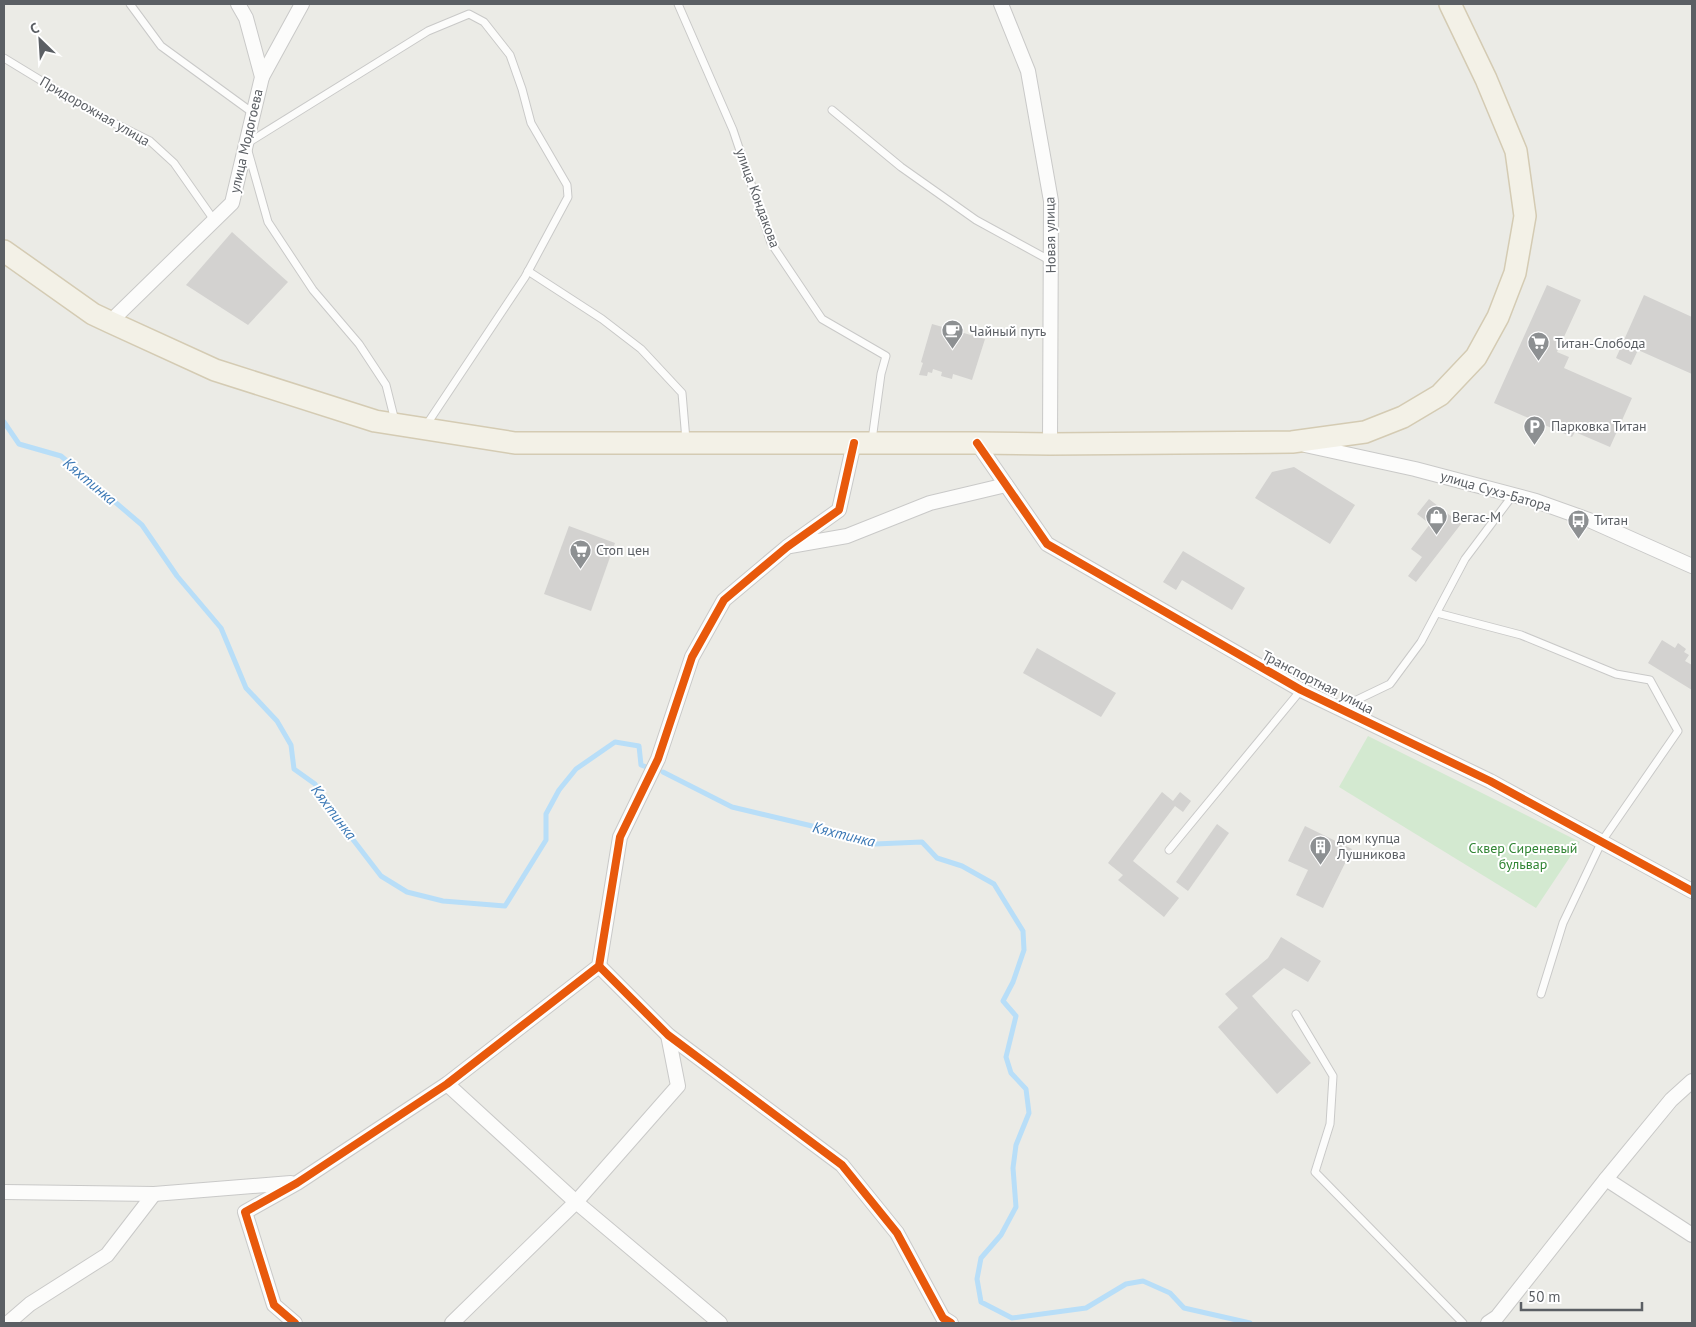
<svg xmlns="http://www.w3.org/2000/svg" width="1696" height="1327" font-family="'PT Sans',sans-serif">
  <rect width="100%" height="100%" fill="#ebebe6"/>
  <!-- green -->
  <path fill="#d3e9d0" d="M 1368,736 L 1580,842 L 1536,908 L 1339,787 Z"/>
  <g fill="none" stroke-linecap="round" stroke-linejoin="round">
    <!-- stream -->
    <g stroke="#b8def8" stroke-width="5">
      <path d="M 4,422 L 19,444 L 61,456 L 142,525 L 177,576 L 221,628 L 246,688 L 277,721 L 291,745 L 294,769 L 315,784 L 341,824 L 381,876 L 407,892 L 443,901 L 505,906 L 546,840 L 546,814 L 559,790 L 576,769 L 615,742 L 639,746 L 641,765 L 652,769"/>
      <path d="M 663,772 L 732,807 L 850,835 L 875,844 L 922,842 L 937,858 L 962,866 L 994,884 L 1023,931 L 1024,950 L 1013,982 L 1003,1001 L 1016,1016 L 1006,1057 L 1011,1073 L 1026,1089 L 1029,1113 L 1016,1145 L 1013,1168 L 1016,1207 L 1001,1235 L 981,1258 L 977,1279 L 981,1302 L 1012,1318 L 1086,1308 L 1126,1284 L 1143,1281 L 1170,1293 L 1184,1308 L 1250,1323"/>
    </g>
  </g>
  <!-- building -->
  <g fill="#d3d2d0">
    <path d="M 232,232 L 288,282 L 248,325 L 186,285 Z"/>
    <path d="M 1547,285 L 1581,300 L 1557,352 L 1569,357 L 1564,368 L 1632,398 L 1610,447 L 1575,432 L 1572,437 L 1494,403 Z"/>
    <path d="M 1644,295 L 1692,317 L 1692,374 L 1638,350 L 1631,365 L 1616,358 Z"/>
    <path d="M 932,324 L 985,339 L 972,380 L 953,374 L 952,379 L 941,376 L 942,372 L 933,369 L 932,373 L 928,372 L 927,376 L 919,375 L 923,363 L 921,362 Z"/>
    <path d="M 1294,467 L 1355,505 L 1330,544 L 1255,498 L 1272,472 Z"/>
    <path d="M 1429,499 L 1461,524 L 1416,582 L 1408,576 L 1422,557 L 1411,549 L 1430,524 L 1417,514 Z"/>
    <path d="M 569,526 L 615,543 L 591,611 L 544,594 Z"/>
    <path d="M 1183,551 L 1245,588 L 1232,610 L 1182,580 L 1176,590 L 1163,582 Z"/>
    <path d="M 1662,640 L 1675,648 L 1678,643 L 1686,649 L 1684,652 L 1689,655 L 1685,661 L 1692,665 L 1692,690 L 1648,663 Z"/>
    <path d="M 1037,648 L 1116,693 L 1101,717 L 1023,673 Z"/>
    <path d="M 1162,792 L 1173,801 L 1180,792 L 1191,801 L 1183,812 L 1175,806 L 1133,861 L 1179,898 L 1164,917 L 1118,880 L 1123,875 L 1108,863 Z"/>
    <path d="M 1217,824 L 1229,833 L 1188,891 L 1176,882 Z"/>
    <path d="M 1305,826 L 1352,849 L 1323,908 L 1296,895 L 1308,870 L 1288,861 Z"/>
    <path d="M 1281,937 L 1321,961 L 1308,982 L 1284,968 L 1252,996 L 1311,1063 L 1277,1094 L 1218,1027 L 1238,1008 L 1225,994 L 1268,958 Z"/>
  </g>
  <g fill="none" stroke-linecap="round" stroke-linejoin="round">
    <defs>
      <g id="lane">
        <path d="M 130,4 L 161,46 L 253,113"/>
        <path d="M 678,4 L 733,130 L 771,243 L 822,319 L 886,356 L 881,374 L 872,440"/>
        <path d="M 4,58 L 96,114 L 150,141 L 174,163 L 214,220"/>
        <path d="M 832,110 L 901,167 L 976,220 L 1051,261"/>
        <path d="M 528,271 L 602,319 L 641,349 L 682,393 L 686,440"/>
        <path d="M 395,421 L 386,385 L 359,344 L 313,290 L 268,222 L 246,144 L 428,31 L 469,14 L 484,22 L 510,55 L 522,89 L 531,123 L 567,185 L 568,197 L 525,277 L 425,427"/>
        <path d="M 1437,613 L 1521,635 L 1616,674 L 1650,680 L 1678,731 L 1602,841 L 1563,923 L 1541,994"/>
        <path d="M 1340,708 L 1390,684 L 1421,642 L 1465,559 L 1513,495"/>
        <path d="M 1169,850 L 1301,690"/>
        <path d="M 1296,1014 L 1333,1076 L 1330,1124 L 1315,1172 L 1463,1323"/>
      </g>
      <g id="street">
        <path d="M 1001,4 L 1028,71 L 1051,201 L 1050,444"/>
        <path d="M 262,77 L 302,4"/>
        <path d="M 110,322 L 232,203 L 262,77 L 246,18 L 238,4"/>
        <path d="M 977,443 L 1047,544 L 1301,690 L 1490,781 L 1692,891"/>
        <path d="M 1305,445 L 1415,469 L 1536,501 L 1589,520 L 1692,566"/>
        <path d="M 790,546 L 847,536 L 930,503 L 1006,485"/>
        <path d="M 599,966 L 668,1035 L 842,1165 L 897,1233 L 943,1318 L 951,1323"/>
        <path d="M 447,1084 L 576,1202 L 720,1323"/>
        <path d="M 1606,1179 L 1692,1235"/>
        <path d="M 4,1192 L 154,1194 L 291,1183"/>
        <path d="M 8,1323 L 30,1304 L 107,1255 L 154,1194"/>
        <path d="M 295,1323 L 274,1305 L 245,1212 L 297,1183 L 447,1084 L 599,966 L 620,837 L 658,759 L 692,657 L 724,600 L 787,547 L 839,510 L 854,443"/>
        <path d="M 452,1323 L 576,1202 L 678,1086 L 668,1035"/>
        <path d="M 1488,1323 L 1497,1317 L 1606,1179 L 1671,1100 L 1692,1081"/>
      </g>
      <path id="primary" d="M 4,251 L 93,314 L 110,322 L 215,370 L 375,421 L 515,443 L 977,443 L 1050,444 L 1292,442 L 1365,432 L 1403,417 L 1440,395 L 1476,357 L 1498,317 L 1515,273 L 1525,216 L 1516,151 L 1486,79 L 1450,4"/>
    </defs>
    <!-- lane casing -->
    <use href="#lane" stroke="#c9c9c8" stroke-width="9"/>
    <!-- street casing -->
    <use href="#street" stroke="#c9c9c8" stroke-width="16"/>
    <!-- primary casing -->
    <use href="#primary" stroke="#d4cbb3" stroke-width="24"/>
    <!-- lane -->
    <use href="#lane" stroke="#fcfcfb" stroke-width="7"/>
    <!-- street -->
    <use href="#street" stroke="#fcfcfb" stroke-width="14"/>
    <!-- primary -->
    <use href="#primary" stroke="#f3f1e7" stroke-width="21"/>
    <defs>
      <g id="cycleway">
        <path d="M 977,443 L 1047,544 L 1301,690 L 1490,781 L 1692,891"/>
        <path d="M 599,966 L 668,1035 L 842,1165 L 897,1233 L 943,1318 L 951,1323"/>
        <path d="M 295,1323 L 274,1305 L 245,1212 L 297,1183 L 447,1084 L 599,966 L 620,837 L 658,759 L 692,657 L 724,600 L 787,547 L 839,510 L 854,443"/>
      </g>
    </defs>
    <!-- cycleway casing -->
    <use href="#cycleway" stroke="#fff" stroke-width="11"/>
    <!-- cycleway -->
    <use href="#cycleway" stroke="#e8590c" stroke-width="8"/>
  </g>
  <!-- icons -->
  <defs>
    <symbol id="cafe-pin" viewBox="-11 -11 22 30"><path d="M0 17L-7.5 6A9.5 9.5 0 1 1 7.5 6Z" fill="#8d9092" stroke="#fff"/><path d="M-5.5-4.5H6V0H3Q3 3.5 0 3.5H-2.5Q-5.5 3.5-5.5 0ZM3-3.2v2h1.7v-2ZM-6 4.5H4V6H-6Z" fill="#fff"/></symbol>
    <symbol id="supermarket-pin" viewBox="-11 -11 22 30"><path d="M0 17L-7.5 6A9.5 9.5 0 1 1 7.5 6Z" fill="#8d9092" stroke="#fff"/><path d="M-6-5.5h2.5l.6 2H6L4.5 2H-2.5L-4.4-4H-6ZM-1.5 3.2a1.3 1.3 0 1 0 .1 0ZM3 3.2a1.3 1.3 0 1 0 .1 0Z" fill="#fff"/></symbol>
    <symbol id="parking-pin" viewBox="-11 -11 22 30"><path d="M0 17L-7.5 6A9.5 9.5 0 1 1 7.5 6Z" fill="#8d9092" stroke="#fff"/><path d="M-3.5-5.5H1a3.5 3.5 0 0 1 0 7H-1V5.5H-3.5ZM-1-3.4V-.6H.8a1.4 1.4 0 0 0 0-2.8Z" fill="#fff"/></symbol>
    <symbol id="shop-pin" viewBox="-11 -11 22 30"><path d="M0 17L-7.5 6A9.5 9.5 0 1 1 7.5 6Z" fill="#8d9092" stroke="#fff"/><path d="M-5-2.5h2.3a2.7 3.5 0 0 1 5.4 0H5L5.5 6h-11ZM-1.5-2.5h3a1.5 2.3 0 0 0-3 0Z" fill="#fff"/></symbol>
    <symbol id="bus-pin" viewBox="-11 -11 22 30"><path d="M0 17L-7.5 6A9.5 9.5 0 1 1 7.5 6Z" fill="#8d9092" stroke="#fff"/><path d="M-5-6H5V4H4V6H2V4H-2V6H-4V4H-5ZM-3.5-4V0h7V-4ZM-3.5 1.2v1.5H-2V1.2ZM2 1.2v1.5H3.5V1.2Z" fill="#fff"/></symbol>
    <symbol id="building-pin" viewBox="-11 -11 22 30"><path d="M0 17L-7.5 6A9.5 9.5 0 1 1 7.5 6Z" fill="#8d9092" stroke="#fff"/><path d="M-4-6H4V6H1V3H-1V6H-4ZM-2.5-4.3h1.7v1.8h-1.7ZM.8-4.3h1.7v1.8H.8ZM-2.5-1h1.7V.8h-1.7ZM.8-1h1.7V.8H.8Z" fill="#fff"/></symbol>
  </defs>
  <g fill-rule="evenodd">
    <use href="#cafe-pin" x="940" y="318" width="25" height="34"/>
    <use href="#supermarket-pin" x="1526" y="330" width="25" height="34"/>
    <use href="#parking-pin" x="1522" y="414" width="25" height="34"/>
    <use href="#shop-pin" x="1424" y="504" width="25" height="34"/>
    <use href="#bus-pin" x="1566" y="508" width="25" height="34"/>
    <use href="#supermarket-pin" x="568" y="538" width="25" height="34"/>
    <use href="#building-pin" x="1308" y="834" width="25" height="34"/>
  </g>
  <g text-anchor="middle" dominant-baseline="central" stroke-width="4" stroke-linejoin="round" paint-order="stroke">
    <!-- street labels -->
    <g font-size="14" fill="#5b5f64" stroke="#fff">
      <text transform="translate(95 111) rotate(30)">Придорожная улица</text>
      <text transform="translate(246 141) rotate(-77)">улица Модогоева</text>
      <text transform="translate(758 198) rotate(70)">улица Кондакова</text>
      <text transform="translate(1050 235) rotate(-91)">Новая улица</text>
      <text transform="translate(1496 491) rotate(16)">улица Сухэ-Батора</text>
      <text transform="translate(1318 682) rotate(27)">Транспортная улица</text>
    </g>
    <!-- poi labels -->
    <g font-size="14" fill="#5b5f64" stroke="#fff" text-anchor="start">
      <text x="969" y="331">Чайный путь</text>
      <text x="1555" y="343">Титан-Слобода</text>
      <text x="1551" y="426">Парковка Титан</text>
      <text x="1452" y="517">Вегас-М</text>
      <text x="1594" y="520">Титан</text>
      <text x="596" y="550">Стоп цен</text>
      <text x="1337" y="838">дом купца<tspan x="1337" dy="16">Лушникова</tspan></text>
    </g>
    <!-- park labels -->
    <g font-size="14" fill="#318534" stroke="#fff">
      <text x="1523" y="848">Сквер Сиреневый<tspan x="1523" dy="16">бульвар</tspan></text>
    </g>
    <!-- water labels -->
    <g font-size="15" font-style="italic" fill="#3b78b5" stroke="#fff">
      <text transform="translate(90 481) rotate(40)">Кяхтинка</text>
      <text transform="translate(334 812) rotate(53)">Кяхтинка</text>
      <text transform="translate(844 834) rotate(14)">Кяхтинка</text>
    </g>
  </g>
  <!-- border -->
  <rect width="1696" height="1327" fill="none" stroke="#5b5f64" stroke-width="10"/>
  <!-- north arrow -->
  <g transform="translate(40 40) rotate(335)" stroke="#ffffff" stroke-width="4" paint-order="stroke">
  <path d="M0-4L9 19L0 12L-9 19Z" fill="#5b5f64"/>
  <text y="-8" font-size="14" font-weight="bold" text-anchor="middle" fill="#5b5f64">С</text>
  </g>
  <!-- scale -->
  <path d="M1521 1302v8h121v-8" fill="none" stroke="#5b5f64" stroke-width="2.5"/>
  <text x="1528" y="1302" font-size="15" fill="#5b5f64" stroke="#ffffff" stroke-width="4" paint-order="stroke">50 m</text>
</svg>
